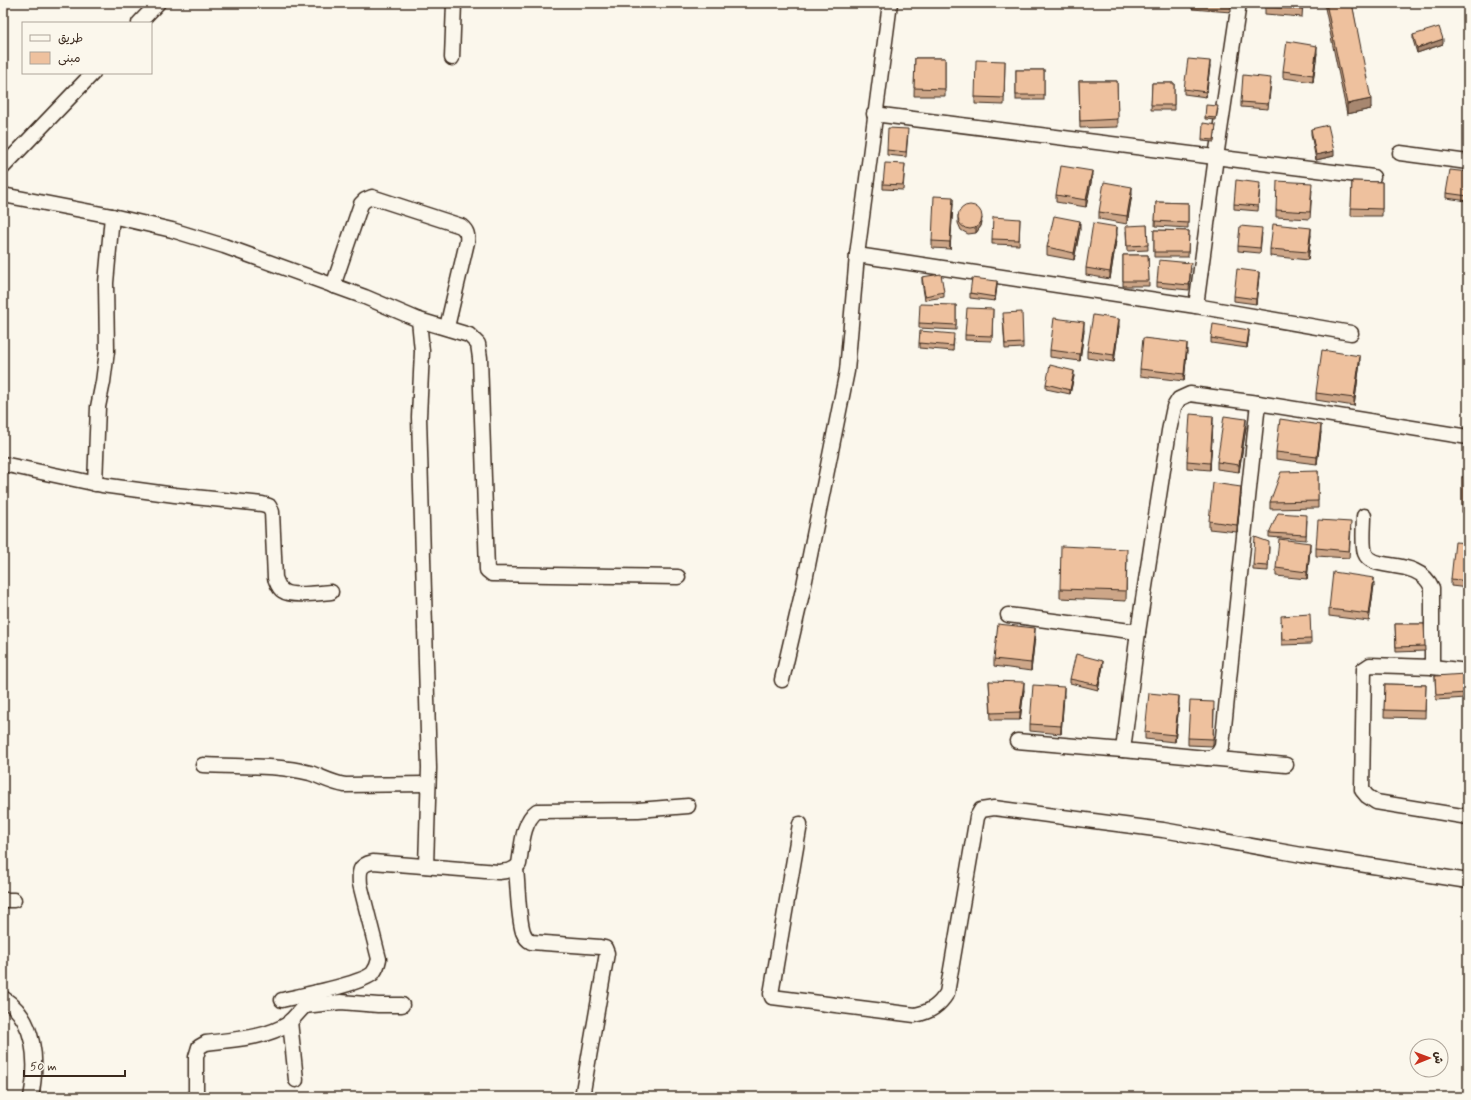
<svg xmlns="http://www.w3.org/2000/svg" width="1471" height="1100" font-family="Mynerve,'Playpen Sans Arabic',sans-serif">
  <rect width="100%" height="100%" fill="#fbf7ec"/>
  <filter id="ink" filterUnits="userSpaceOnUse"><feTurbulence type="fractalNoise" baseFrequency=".025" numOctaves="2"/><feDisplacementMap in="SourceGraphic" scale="8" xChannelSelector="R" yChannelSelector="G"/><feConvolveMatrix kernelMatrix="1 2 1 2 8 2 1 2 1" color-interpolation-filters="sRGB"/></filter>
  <g filter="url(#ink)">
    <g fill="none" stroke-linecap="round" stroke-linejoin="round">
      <defs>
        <g id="street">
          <path d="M 139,23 L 158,3"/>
          <path d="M 452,58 L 454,3"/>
          <path d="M 874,114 L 1373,177"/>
          <path d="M 1400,153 L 1468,162"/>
          <path d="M 3,167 L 93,73"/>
          <path d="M 3,195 L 112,216 L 172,230 L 224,246 L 365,297 L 419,320 L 422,351 L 419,417 L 429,768 L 426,866"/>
          <path d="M 857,255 L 1196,306 L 1216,157 L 1239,3"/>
          <path d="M 333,286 L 361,204 L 365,200 L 372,197 L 461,226 C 467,231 468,235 467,242 L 447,327"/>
          <path d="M 1196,306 L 1351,333"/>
          <path d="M 419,320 L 469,335 L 478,344 L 480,358 L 487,570 L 492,574 L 678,577"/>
          <path d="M 3,464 L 102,485 L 175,495 L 262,504 L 269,506 L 272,512 L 275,578 C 277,582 278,588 283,591 C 291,597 320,593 331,592"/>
          <path d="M 95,484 L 98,407 L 103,382 L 107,351 L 106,283 L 112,216"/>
          <path d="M 1364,516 C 1364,525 1362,545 1365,553 C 1372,573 1418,556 1432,588 L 1432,667 L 1370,665 L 1364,669 L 1362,790 L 1367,796 L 1376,802 L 1468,817"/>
          <path d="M 1008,615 L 1138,632"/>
          <path d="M 1432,667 L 1468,671"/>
          <path d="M 782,680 L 804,585 L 847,371 L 857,255 L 890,3"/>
          <path d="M 1017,741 L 1123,750 L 1138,632 L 1169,431 L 1174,407 L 1179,399 L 1190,394 L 1258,403 L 1468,437"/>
          <path d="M 1123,750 L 1206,758 C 1215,757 1218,755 1222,746 L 1258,403"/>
          <path d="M 1208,758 L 1286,765"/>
          <path d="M 203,765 C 238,767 276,764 310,773 C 322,777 332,783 345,785 L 428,784"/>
          <path d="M 800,824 L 771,994 L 772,997 L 915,1015 C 930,1012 939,1006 947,993 L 977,817 L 981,810 L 994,808 L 1163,830 L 1302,855 L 1468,881"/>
          <path d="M 516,869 C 518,887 518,916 523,932 C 525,937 527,940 531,942 L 600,947 L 605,948 L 607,953 L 582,1097"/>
          <path d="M 3,900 L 14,900"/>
          <path d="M 3,998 C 36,1019 38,1062 31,1097"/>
          <path d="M 282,1000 C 299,996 362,984 373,973 C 376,969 378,964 379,959 L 360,884 C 359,871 359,865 373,862 L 498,872 C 507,871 514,871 519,864 C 522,847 522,822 537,811 L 638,810 L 688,806"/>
          <path d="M 304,1006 L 341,1002 L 378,1005 L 402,1005"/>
          <path d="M 290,1021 L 296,1080"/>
          <path d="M 196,1097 L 196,1057 L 199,1047 L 206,1043 C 234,1039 263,1039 288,1024 L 317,992"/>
        </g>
      </defs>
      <!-- street casing -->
      <use href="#street" stroke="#3b2a1e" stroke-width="17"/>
      <!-- street -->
      <use href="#street" stroke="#fbf7ec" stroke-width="14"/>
    </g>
    <!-- wall -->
    <g fill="#cda688" stroke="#3b2a1e">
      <path d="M 1192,3 L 1231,3 L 1231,12 L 1192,9 Z"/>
      <path d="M 1265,3 L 1303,3 L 1302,17 L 1265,14 Z"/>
      <path d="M 1324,3 L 1352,3 L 1371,109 L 1347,114 Z"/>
      <path d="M 1413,35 L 1443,44 L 1417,53 L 1413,40 Z"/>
      <path d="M 1317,53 L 1313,82 L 1283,78 L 1283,71 Z"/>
      <path d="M 915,58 L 945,58 L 945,96 L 914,96 Z"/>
      <path d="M 1005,61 L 1004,105 L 975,104 L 975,97 Z"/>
      <path d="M 1210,66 L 1206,97 L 1184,94 L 1184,89 Z"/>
      <rect x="1016" y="70" width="28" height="30"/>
      <path d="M 1079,81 L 1117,81 L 1118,127 L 1080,128 Z"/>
      <path d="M 1152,83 L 1174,83 L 1174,110 L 1151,110 Z"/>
      <path d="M 1271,83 L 1268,109 L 1241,107 L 1241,102 Z"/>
      <path d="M 1218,109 L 1216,120 L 1205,119 L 1205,117 Z"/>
      <path d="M 1216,125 L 1214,142 L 1202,141 L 1202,139 Z"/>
      <path d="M 1311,129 L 1334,156 L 1316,160 L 1311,134 Z"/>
      <path d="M 908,134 L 906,157 L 887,155 L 887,150 Z"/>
      <path d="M 905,164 L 903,190 L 883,189 L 883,184 Z"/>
      <path d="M 1468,172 L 1468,201 L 1446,198 L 1446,193 Z"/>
      <path d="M 1092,178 L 1086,207 L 1056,202 L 1056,195 Z"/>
      <path d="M 1352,181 L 1382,182 L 1382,216 L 1351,216 Z"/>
      <path d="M 1260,187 L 1258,211 L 1234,209 L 1234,204 Z"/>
      <path d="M 1312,190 L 1310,219 L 1276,217 L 1276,210 Z"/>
      <path d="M 1132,194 L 1127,224 L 1099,219 L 1099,212 Z"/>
      <path d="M 1156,202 L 1188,203 L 1188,228 L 1155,226 Z"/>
      <path d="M 953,204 L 950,249 L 932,248 L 932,241 Z"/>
      <path d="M 958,215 L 982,222 L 981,226 L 976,233 L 968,234 L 961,230 L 958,223 Z"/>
      <path d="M 1020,219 L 1019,245 L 992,244 L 992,239 Z"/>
      <path d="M 1147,225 L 1148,250 L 1127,251 L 1126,231 Z"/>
      <path d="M 1080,229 L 1074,260 L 1047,255 L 1047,247 Z"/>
      <path d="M 1154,230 L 1189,231 L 1188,257 L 1154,257 Z"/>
      <path d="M 1262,233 L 1260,253 L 1238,251 L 1238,246 Z"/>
      <path d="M 1117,234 L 1110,279 L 1086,275 L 1086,268 Z"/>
      <path d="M 1311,235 L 1308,260 L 1270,256 L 1270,249 Z"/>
      <path d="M 1123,255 L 1148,255 L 1149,286 L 1123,286 Z"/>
      <path d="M 1191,268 L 1189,290 L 1157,287 L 1157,282 Z"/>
      <path d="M 1259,276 L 1256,304 L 1234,301 L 1234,296 Z"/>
      <path d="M 922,277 L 944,292 L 944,297 L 925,300 L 922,282 Z"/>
      <path d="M 997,286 L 995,301 L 970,298 L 970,293 Z"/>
      <path d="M 956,305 L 956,330 L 919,328 L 919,323 Z"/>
      <path d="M 993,309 L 992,341 L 965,340 L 965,335 Z"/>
      <path d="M 1003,318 L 1023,343 L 1023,348 L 1005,349 Z"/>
      <path d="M 1119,326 L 1114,362 L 1087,358 L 1087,351 Z"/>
      <path d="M 1084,330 L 1080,361 L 1050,357 L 1050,350 Z"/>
      <path d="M 1249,335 L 1247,348 L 1211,343 L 1211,338 Z"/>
      <path d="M 954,339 L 953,351 L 919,348 L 919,343 Z"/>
      <path d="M 1187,351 L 1184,381 L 1140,376 L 1140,369 Z"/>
      <path d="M 1360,363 L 1354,406 L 1316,400 L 1316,393 Z"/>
      <path d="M 1074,376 L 1070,394 L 1046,389 L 1046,384 Z"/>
      <path d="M 1213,423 L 1210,470 L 1187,468 L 1187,461 Z"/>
      <path d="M 1246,427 L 1239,472 L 1217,469 L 1217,462 Z"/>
      <path d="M 1321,432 L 1317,464 L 1276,459 L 1276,452 Z"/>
      <path d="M 1318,471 L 1318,508 L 1270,509 L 1270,502 Z"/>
      <rect x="1462" y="477" width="6" height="35"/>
      <path d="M 1241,494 L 1237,532 L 1209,529 L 1209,521 Z"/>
      <path d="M 1307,520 L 1306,540 L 1269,537 L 1269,533 Z"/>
      <path d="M 1351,529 L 1349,558 L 1316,556 L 1316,548 Z"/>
      <path d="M 1468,543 L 1468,588 L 1451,586 L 1451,579 Z"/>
      <path d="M 1269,547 L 1268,571 L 1253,570 L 1253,565 Z"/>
      <path d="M 1310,550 L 1307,579 L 1276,576 L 1276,568 Z"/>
      <path d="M 1127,558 L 1126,601 L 1060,598 L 1060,589 Z"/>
      <path d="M 1374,585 L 1369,621 L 1329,616 L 1329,609 Z"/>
      <path d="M 1281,621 L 1311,639 L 1311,644 L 1282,645 Z"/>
      <path d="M 1395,624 L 1424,624 L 1425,651 L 1396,652 Z"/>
      <path d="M 1035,636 L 1031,671 L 994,666 L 994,659 Z"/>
      <path d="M 1103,666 L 1098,690 L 1070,683 L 1070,679 Z"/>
      <path d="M 1435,676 L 1466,693 L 1466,698 L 1436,700 Z"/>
      <path d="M 989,681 L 1024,690 L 1020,720 L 991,720 Z"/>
      <path d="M 1385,684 L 1426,685 L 1425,718 L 1384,717 Z"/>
      <path d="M 1064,695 L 1061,734 L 1030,731 L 1030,724 Z"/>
      <path d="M 1179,704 L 1175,742 L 1145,739 L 1145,732 Z"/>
      <path d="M 1214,709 L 1213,746 L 1188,745 L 1188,738 Z"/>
    </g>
    <!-- shaded-wall -->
    <g fill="#a7876f" stroke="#3b2a1e">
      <path d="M 1443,39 L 1443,44 L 1417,53 L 1417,48 Z"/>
      <path d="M 1317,46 L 1317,53 L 1313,82 L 1313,75 Z"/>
      <path d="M 1210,61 L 1210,66 L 1206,97 L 1206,92 Z"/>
      <path d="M 1371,99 L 1371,109 L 1347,114 L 1347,104 Z"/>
      <path d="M 1334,151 L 1334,156 L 1316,160 L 1316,155 Z"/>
      <path d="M 1092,171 L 1092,178 L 1086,207 L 1086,200 Z"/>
      <path d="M 1132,187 L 1132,194 L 1127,224 L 1127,216 Z"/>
      <path d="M 953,197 L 953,204 L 950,249 L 950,242 Z"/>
      <path d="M 982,218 L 981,226 L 976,233 L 976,228 Z"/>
      <path d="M 1080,221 L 1080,229 L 1074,260 L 1074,253 Z"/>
      <path d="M 1117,227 L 1117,234 L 1110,279 L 1110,272 Z"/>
      <path d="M 1311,228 L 1311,235 L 1308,260 L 1308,252 Z"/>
      <path d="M 1259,272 L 1259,276 L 1256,304 L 1256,299 Z"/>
      <path d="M 997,281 L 997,286 L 995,301 L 995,297 Z"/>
      <path d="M 1119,319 L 1119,326 L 1114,362 L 1114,355 Z"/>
      <path d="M 1084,322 L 1084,330 L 1080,361 L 1080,354 Z"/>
      <path d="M 1249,330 L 1249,335 L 1247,348 L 1247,344 Z"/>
      <path d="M 1187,343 L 1187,351 L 1184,381 L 1184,374 Z"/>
      <path d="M 1360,356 L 1360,363 L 1354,406 L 1354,398 Z"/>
      <path d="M 1074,371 L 1074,376 L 1070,394 L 1070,390 Z"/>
      <path d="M 1213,416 L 1213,423 L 1210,470 L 1210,463 Z"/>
      <path d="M 1246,419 L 1246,427 L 1239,472 L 1239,465 Z"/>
      <path d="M 1321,425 L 1321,432 L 1317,464 L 1317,457 Z"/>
      <path d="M 1241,487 L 1241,494 L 1237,532 L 1237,525 Z"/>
      <path d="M 1310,543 L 1310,550 L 1307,579 L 1307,572 Z"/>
      <path d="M 1374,578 L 1374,585 L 1369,621 L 1369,614 Z"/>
      <path d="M 1035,628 L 1035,636 L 1031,671 L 1031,663 Z"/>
      <path d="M 1103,661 L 1103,666 L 1098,690 L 1098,685 Z"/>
      <path d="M 1024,682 L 1024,690 L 1020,720 L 1020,712 Z"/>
      <path d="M 1064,687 L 1064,695 L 1061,734 L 1061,726 Z"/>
      <path d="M 1179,696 L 1179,704 L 1175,742 L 1175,735 Z"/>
    </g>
    <!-- building -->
    <g fill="#eec19e" stroke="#3b2a1e">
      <path d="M 1208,3 L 1231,3 L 1231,4 Z"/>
      <path d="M 1265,3 L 1303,3 L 1302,9 L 1265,7 Z"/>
      <path d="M 1326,3 L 1352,3 L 1371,99 L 1347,104 Z"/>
      <path d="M 1439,27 L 1443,39 L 1417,48 L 1413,35 Z"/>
      <path d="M 1287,41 L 1317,46 L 1313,75 L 1283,71 Z"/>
      <path d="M 915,58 L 945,58 L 945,89 L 914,88 Z"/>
      <path d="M 1188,59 L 1210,61 L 1206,92 L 1184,89 Z"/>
      <path d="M 976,60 L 1005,61 L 1004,98 L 975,97 Z"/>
      <rect x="1016" y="70" width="28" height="25"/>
      <path d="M 1243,75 L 1271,78 L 1268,104 L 1241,102 Z"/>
      <path d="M 1079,81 L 1117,81 L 1118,119 L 1080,121 Z"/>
      <path d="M 1152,83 L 1174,83 L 1174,105 L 1151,105 Z"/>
      <path d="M 1206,105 L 1218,106 L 1216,118 L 1205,117 Z"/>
      <path d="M 1203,123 L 1216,125 L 1214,140 L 1202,139 Z"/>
      <path d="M 1328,125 L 1334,151 L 1316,155 L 1311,129 Z"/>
      <path d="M 888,128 L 908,129 L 906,152 L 887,150 Z"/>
      <path d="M 885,163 L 905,164 L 903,185 L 883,184 Z"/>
      <path d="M 1061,166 L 1092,171 L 1086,200 L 1056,195 Z"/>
      <path d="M 1450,170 L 1468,172 L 1468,196 L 1446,193 Z"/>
      <path d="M 1236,180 L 1260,183 L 1258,206 L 1234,204 Z"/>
      <path d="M 1277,181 L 1312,183 L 1310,212 L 1276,210 Z"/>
      <path d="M 1352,181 L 1382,182 L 1382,209 L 1351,208 Z"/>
      <path d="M 1104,182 L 1132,187 L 1127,216 L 1099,212 Z"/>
      <path d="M 934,196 L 953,197 L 950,242 L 932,241 Z"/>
      <path d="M 1156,202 L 1188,203 L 1188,223 L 1155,221 Z"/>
      <circle cx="970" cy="217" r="12"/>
      <path d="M 1054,216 L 1080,221 L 1074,253 L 1047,247 Z"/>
      <path d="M 993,217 L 1020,219 L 1019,240 L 992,239 Z"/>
      <path d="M 1093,223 L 1117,227 L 1110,272 L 1086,268 Z"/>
      <path d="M 1273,224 L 1311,228 L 1308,252 L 1270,249 Z"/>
      <path d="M 1147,225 L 1148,245 L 1127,246 L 1126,226 Z"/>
      <path d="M 1240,226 L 1262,228 L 1260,248 L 1238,246 Z"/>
      <path d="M 1154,230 L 1189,231 L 1188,252 L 1154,252 Z"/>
      <path d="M 1123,255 L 1148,255 L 1149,281 L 1123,281 Z"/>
      <path d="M 1159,260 L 1191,263 L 1189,285 L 1157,282 Z"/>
      <path d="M 1237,269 L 1259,272 L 1256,299 L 1234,296 Z"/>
      <path d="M 941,274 L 944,292 L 925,296 L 922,277 Z"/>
      <path d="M 972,278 L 997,281 L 995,297 L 970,293 Z"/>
      <path d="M 920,304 L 956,305 L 956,325 L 919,323 Z"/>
      <path d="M 967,308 L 993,309 L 992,336 L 965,335 Z"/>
      <path d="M 1022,312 L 1023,343 L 1005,344 L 1003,313 Z"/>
      <path d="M 1093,315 L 1119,319 L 1114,355 L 1087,351 Z"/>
      <path d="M 1054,318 L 1084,322 L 1080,354 L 1050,350 Z"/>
      <path d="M 1213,324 L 1249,330 L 1247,344 L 1211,338 Z"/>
      <path d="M 920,331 L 954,334 L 953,346 L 919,343 Z"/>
      <path d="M 1143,338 L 1187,343 L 1184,374 L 1140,369 Z"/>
      <path d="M 1322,350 L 1360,356 L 1354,398 L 1316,393 Z"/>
      <path d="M 1050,365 L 1074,371 L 1070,390 L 1046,384 Z"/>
      <path d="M 1190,414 L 1213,416 L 1210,463 L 1187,461 Z"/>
      <path d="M 1224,416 L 1246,419 L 1239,465 L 1217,462 Z"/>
      <path d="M 1280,419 L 1321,425 L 1317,457 L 1276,452 Z"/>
      <path d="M 1318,471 L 1318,501 L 1270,502 L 1281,472 Z"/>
      <rect x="1462" y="477" width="6" height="28"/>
      <path d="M 1213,483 L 1241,487 L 1237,525 L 1209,521 Z"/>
      <path d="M 1278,513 L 1307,515 L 1306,535 L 1269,533 Z"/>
      <path d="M 1318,520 L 1351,522 L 1349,551 L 1316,548 Z"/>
      <path d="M 1255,537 L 1269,542 L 1268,566 L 1253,565 Z"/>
      <path d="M 1279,539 L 1310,543 L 1307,572 L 1276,568 Z"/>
      <path d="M 1455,542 L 1468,543 L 1468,581 L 1451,579 Z"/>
      <path d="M 1061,546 L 1127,549 L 1126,591 L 1060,589 Z"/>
      <path d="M 1333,572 L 1374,578 L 1369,614 L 1329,609 Z"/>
      <path d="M 1310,614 L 1311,639 L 1282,640 L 1281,616 Z"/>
      <path d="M 998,624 L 1035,628 L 1031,663 L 994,659 Z"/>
      <path d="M 1395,624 L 1424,624 L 1425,646 L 1396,647 Z"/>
      <path d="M 1076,654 L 1103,661 L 1098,685 L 1070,679 Z"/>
      <path d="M 1465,674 L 1466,693 L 1436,695 L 1435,676 Z"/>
      <path d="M 989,681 L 1024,682 L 1020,712 L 991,713 Z"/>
      <path d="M 1385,684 L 1426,685 L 1425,711 L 1384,710 Z"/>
      <path d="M 1033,685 L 1064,687 L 1061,726 L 1030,724 Z"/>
      <path d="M 1149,693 L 1179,696 L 1175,735 L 1145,732 Z"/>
      <path d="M 1190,701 L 1214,702 L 1213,739 L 1188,738 Z"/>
    </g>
  </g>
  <!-- margin -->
  <rect width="1471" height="1100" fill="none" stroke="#fbf7ec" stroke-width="16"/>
  <rect x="8" y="8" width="1455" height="1084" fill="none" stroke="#3b2a1e" stroke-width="1.5" filter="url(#ink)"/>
  <!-- legend -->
  <rect x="22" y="22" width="130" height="52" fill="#fbf7ec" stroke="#aea59a"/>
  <rect x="30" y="35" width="20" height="6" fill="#fbf7ec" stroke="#aea59a"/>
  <text x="58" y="42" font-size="12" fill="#3b2a1e">طريق</text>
  <rect x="30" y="52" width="20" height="12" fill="#eec19e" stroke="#aea59a"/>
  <text x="58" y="62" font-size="12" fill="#3b2a1e">مبنى</text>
  <!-- north arrow -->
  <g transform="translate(1429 1058) rotate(89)"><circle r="19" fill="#fbf7ec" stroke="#aea59a"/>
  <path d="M0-3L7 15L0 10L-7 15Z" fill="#c8321e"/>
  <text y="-6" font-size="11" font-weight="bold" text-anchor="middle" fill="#3b2a1e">ش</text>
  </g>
  <!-- scale -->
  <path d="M24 1070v6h101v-6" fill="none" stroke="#3b2a1e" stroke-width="2"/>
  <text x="30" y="1070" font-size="12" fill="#3b2a1e" stroke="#fbf7ec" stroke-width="3" paint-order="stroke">50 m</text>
</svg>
